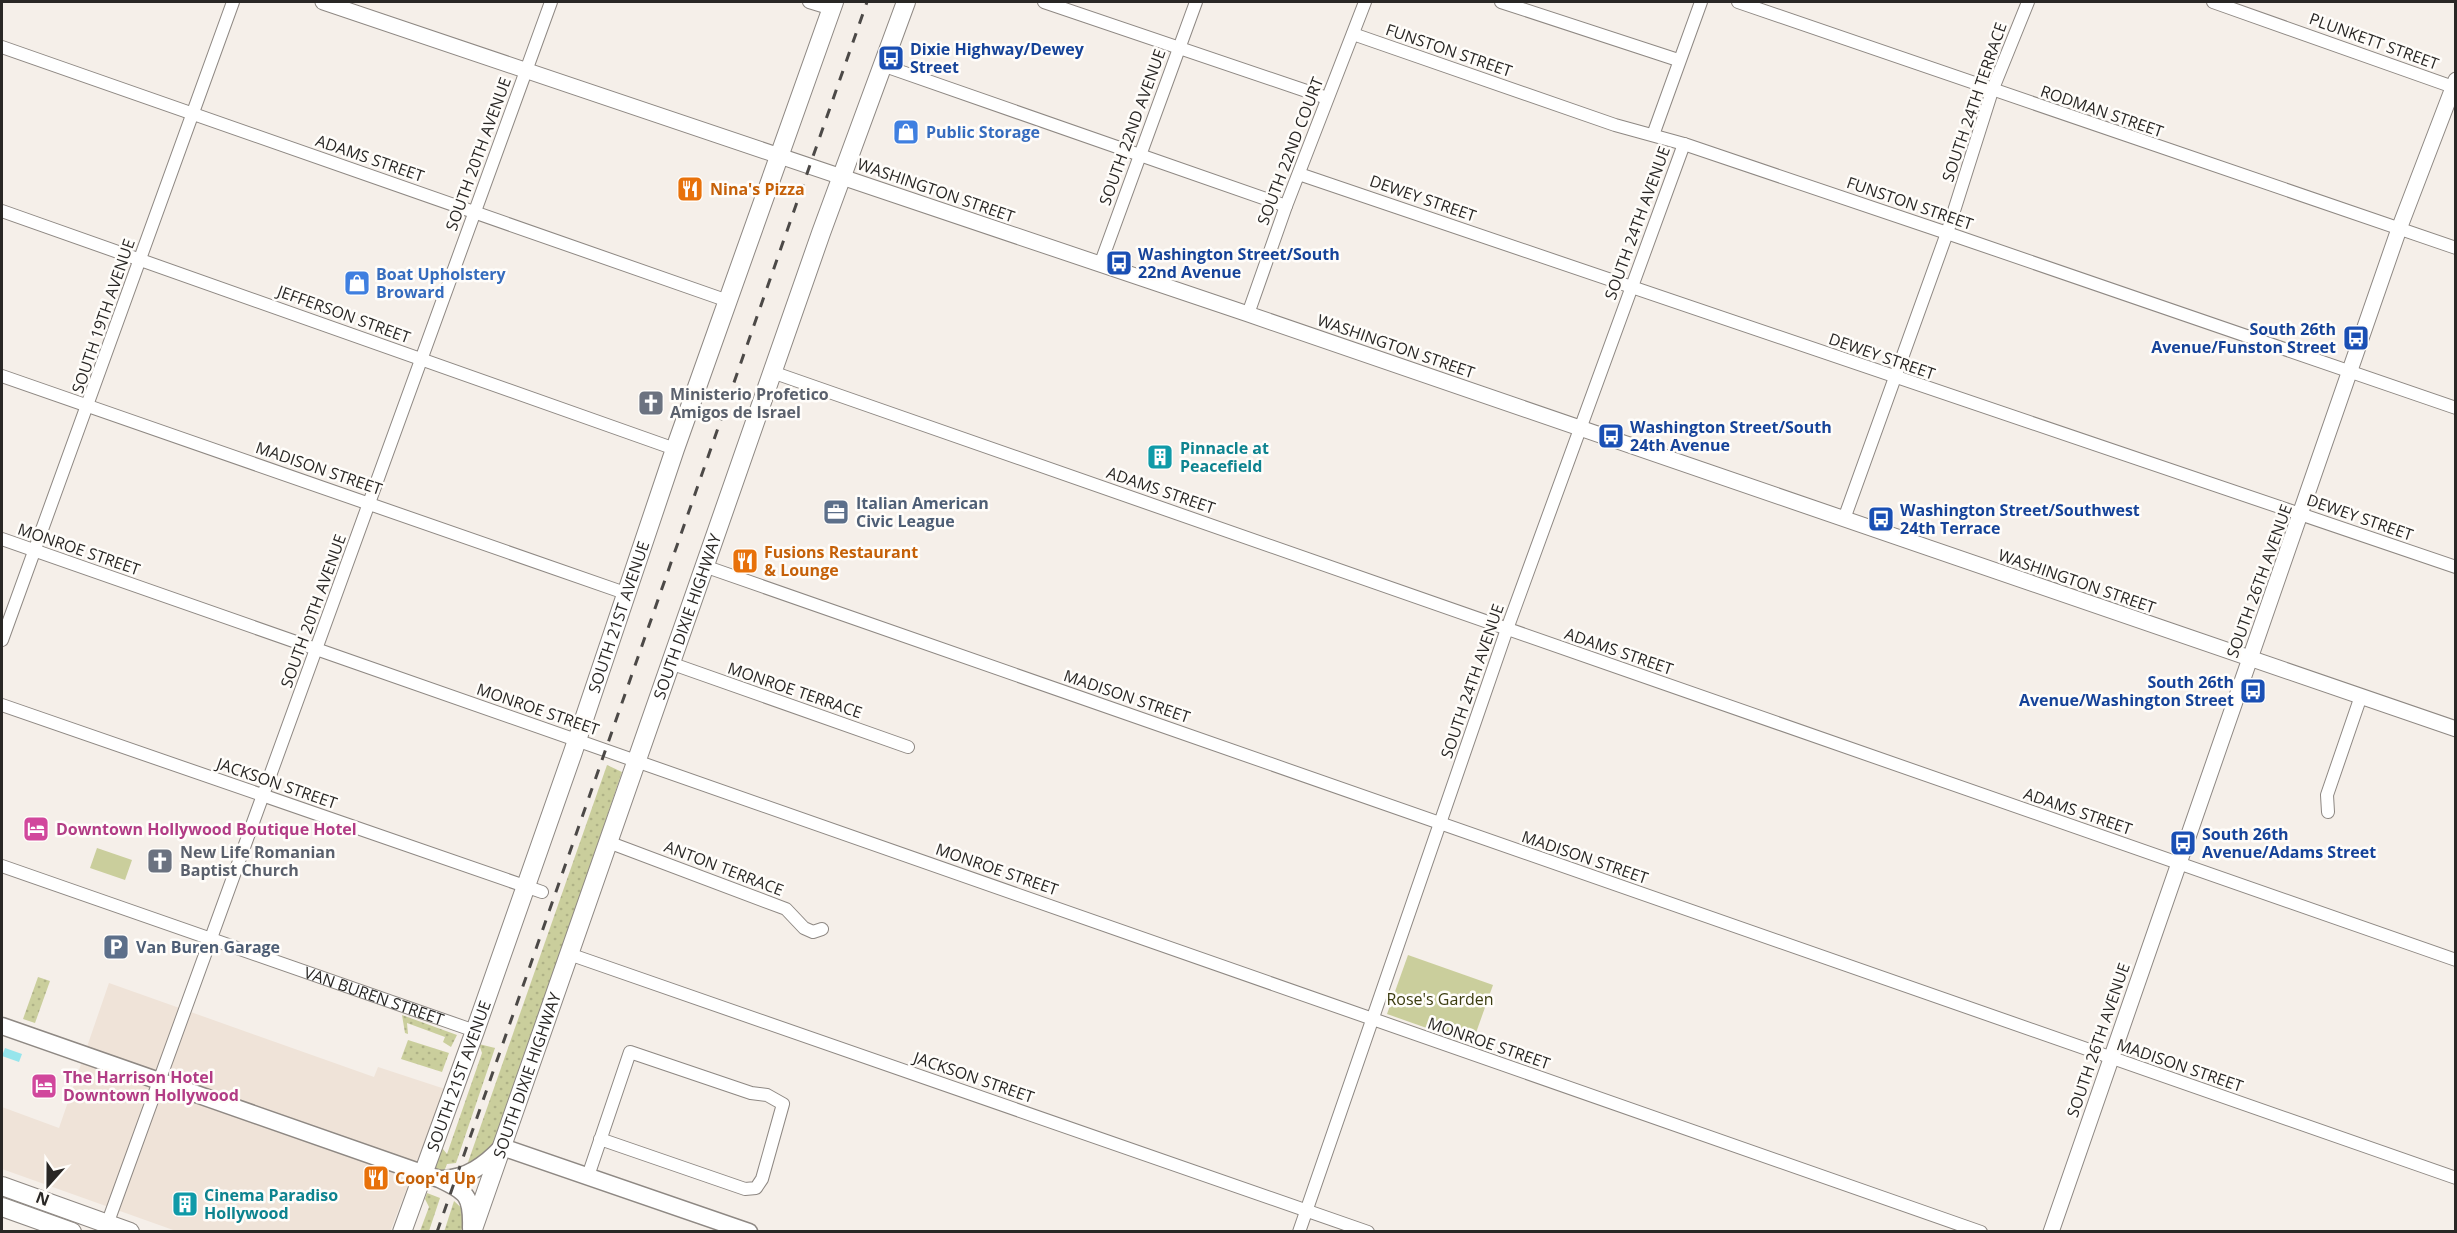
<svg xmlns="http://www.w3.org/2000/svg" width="2457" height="1233" font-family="'Open Sans',sans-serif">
	<defs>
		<pattern id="grass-dots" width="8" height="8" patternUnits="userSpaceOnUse" patternTransform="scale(1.5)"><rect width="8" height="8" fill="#cace9c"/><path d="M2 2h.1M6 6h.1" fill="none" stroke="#aeb186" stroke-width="1.8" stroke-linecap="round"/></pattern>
	</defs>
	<rect width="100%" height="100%" fill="#f5efe9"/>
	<polygon fill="#efe3d8" points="109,983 374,1077 378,1067 445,1089 390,1232 176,1231 2,1169 2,1107 59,1128"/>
	<g fill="url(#grass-dots)">
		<polygon points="607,765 622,772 494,1151 466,1168"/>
		<polygon points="38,977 50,981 35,1023 23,1019"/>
		<polygon points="402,1015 457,1035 451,1047 443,1042 445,1037 407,1023 408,1034 405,1033"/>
		<polygon points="408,1040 449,1053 442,1072 401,1059"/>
		<polygon points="479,1044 495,1048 456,1163 447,1164 443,1174 434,1170 442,1148 447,1154 482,1053"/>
		<polygon points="427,1193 440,1198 429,1231 420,1231 429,1207 425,1199"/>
		<polygon points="454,1201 467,1213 461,1231 444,1232"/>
	</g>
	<g fill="#cace9c">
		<polygon points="97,848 132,860 125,880 90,868"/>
		<polygon points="1408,955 1493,985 1472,1044 1387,1014"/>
	</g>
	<polygon fill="#96e5ec" points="5,1048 22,1054 19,1062 2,1056"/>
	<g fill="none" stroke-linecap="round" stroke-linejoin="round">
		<defs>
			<g id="minor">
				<polyline points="809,2 832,9"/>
				<polyline points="1044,2 1327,98"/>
				<polyline points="1501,2 1678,60"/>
				<polyline points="1738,2 2456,248"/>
				<polyline points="2213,2 2456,88"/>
				<polyline points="1353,34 1615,125 1684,144 1947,233 2456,408"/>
				<polyline points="2,47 728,301"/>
				<polyline points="882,65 1286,206"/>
				<polyline points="1653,135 1701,2"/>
				<polyline points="1299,174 2456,567"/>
				<polyline points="2,211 675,449"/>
				<polyline points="1100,265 1196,2"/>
				<polyline points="1248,314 1286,206 1365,2"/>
				<polyline points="772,372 2456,960"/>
				<polyline points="2,376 625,593"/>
				<polyline points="1844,519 1947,233 1992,91 2028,2"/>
				<polyline points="2,539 1981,1232"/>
				<polyline points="704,566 2456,1178"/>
				<polyline points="2,640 233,2"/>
				<polyline points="670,663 908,747"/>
				<polyline points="2,705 542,892"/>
				<polyline points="2328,812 2327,795 2361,696"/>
				<polyline points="608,842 786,909 804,928 813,932 822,929"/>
				<path id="s1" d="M 2,866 L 475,1031"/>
				<polyline points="569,954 1368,1232"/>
				<polyline points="588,1176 630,1052 751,1093 767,1095 783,1104 762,1179 756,1188 745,1189 600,1139"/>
				<polyline points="105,1230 551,2"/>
				<polyline points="1299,1232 1507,629 1684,144"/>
			</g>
			<g id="tertiary">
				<polyline points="323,2 1248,314 2456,729"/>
				<polyline points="2051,1232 2399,229 2456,80"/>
			</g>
			<g id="secondary">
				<path d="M 2,1026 L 439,1179 C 467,1192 472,1196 471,1228"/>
				<path d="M 442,1179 C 467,1178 485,1165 502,1147 L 749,1232"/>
			</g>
			<g id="primary">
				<polyline points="2,1186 130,1232"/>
				<polyline points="2,1207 72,1232"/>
				<path id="s2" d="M 402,1232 L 475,1031 L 573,752 L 675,449 L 834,2"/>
				<path id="s3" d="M 472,1232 L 821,233 L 906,2"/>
			</g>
		</defs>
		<use href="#minor" stroke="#8e8883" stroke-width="14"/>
		<use href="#tertiary" stroke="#8e8883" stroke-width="17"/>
		<use href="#secondary" stroke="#8e8883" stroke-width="19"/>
		<use href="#primary" stroke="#8e8883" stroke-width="20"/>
		<use href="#minor" stroke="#fff" stroke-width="12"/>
		<use href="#tertiary" stroke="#fff" stroke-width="15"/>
		<use href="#secondary" stroke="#fff" stroke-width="16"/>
		<use href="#primary" stroke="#fff" stroke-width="18"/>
		<polyline stroke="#4c4947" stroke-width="3" stroke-dasharray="10 10" stroke-linecap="butt" points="437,1232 867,2"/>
	</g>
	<defs>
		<symbol id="bus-square" viewBox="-11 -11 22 22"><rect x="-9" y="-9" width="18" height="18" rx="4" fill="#1a4fb4" stroke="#fffdfa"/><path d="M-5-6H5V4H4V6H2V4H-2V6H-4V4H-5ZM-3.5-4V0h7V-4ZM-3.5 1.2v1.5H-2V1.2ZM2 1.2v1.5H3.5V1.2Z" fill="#fff"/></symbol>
		<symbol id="shop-square" viewBox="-11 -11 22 22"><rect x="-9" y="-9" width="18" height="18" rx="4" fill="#3f7fe0" stroke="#fffdfa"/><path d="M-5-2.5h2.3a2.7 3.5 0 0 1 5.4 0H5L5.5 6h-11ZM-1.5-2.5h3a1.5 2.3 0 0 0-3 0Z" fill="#fff"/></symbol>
		<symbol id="restaurant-square" viewBox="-11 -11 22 22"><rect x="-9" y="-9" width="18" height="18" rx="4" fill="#e8710a" stroke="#fffdfa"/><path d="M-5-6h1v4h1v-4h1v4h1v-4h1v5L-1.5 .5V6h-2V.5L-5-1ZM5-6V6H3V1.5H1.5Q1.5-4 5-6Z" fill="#fff"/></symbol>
		<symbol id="church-square" viewBox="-11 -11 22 22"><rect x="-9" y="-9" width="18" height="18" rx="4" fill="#6b7280" stroke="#fffdfa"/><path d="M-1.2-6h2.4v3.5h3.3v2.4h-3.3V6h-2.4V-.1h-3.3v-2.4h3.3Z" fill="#fff"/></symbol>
		<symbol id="building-square" viewBox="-11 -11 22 22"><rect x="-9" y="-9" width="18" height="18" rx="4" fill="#0f9aa8" stroke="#fffdfa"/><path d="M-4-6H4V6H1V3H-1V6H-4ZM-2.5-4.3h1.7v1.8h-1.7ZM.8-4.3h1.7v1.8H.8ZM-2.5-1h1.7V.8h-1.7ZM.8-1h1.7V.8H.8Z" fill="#fff"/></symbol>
		<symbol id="office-square" viewBox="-11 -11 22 22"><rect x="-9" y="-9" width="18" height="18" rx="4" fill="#5c6f8a" stroke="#fffdfa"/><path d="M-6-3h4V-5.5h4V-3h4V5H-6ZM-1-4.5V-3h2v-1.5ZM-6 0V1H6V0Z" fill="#fff"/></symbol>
		<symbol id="hotel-square" viewBox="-11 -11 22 22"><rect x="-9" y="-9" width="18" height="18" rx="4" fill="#d1479c" stroke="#fffdfa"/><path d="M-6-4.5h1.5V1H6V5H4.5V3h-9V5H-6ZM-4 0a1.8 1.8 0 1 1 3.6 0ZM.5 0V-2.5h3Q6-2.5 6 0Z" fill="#fff"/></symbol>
		<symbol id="parking-square" viewBox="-11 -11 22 22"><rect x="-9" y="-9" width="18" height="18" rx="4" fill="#5c6f8a" stroke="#fffdfa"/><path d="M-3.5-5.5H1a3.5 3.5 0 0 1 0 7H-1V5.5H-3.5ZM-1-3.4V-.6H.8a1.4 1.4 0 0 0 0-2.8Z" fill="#fff"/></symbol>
	</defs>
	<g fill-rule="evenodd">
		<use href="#bus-square" x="876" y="43" width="30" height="30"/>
		<use href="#shop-square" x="891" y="117" width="30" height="30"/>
		<use href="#restaurant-square" x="675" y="174" width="30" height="30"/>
		<use href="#bus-square" x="1104" y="248" width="30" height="30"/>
		<use href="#shop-square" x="342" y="268" width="30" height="30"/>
		<use href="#bus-square" x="2341" y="323" width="30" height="30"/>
		<use href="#church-square" x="636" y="388" width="30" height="30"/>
		<use href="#bus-square" x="1596" y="421" width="30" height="30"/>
		<use href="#building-square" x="1145" y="442" width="30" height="30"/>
		<use href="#office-square" x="821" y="497" width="30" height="30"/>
		<use href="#bus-square" x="1866" y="504" width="30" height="30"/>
		<use href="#restaurant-square" x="730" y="546" width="30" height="30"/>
		<use href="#bus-square" x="2238" y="676" width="30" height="30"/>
		<use href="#hotel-square" x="21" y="814" width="30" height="30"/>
		<use href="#bus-square" x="2168" y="828" width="30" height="30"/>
		<use href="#church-square" x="145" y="846" width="30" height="30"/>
		<use href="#parking-square" x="101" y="932" width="30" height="30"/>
		<use href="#hotel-square" x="29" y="1071" width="30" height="30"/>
		<use href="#restaurant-square" x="361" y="1163" width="30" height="30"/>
		<use href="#building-square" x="170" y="1189" width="30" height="30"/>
	</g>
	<g text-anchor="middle" stroke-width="5" stroke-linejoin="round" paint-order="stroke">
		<g font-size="16" fill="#292725" stroke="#fffdfa">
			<text transform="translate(2374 41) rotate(20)" y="6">PLUNKETT STREET</text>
			<text transform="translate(1449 50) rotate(19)" y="6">FUNSTON STREET</text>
			<text transform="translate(1974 102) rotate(-71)" y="6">SOUTH 24TH TERRACE</text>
			<text transform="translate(2102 111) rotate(19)" y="6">RODMAN STREET</text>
			<text transform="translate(1132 127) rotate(-70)" y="6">SOUTH 22ND AVENUE</text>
			<text transform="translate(1290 151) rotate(-69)" y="6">SOUTH 22ND COURT</text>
			<text transform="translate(478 154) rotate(-70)" y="6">SOUTH 20TH AVENUE</text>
			<text transform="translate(370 158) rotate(19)" y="6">ADAMS STREET</text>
			<text transform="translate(936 190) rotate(19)" y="6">WASHINGTON STREET</text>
			<text transform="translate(1423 198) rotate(19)" y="6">DEWEY STREET</text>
			<text transform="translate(1910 203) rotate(19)" y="6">FUNSTON STREET</text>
			<text transform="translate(1637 223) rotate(-70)" y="6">SOUTH 24TH AVENUE</text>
			<text transform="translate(344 314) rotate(20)" y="6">JEFFERSON STREET</text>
			<text transform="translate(103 316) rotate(-71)" y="6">SOUTH 19TH AVENUE</text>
			<text transform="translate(1396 346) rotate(19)" y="6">WASHINGTON STREET</text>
			<text transform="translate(1882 356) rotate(19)" y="6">DEWEY STREET</text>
			<text transform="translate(319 468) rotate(19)" y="6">MADISON STREET</text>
			<text transform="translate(1161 490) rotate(19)" y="6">ADAMS STREET</text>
			<text transform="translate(2360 517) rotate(19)" y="6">DEWEY STREET</text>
			<text transform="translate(79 549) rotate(19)" y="6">MONROE STREET</text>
			<text transform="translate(2077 581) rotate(19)" y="6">WASHINGTON STREET</text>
			<text transform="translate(2259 581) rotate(-70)" y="6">SOUTH 26TH AVENUE</text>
			<text transform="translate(313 611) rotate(-70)" y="6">SOUTH 20TH AVENUE</text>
			<text dy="6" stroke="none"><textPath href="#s2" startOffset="652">SOUTH 21ST AVENUE</textPath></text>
			<text dy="6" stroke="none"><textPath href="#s3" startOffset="652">SOUTH DIXIE HIGHWAY</textPath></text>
			<text transform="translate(1619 651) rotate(19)" y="6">ADAMS STREET</text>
			<text transform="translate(1472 681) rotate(-71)" y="6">SOUTH 24TH AVENUE</text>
			<text transform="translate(795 690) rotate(19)" y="6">MONROE TERRACE</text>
			<text transform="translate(1127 696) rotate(19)" y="6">MADISON STREET</text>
			<text transform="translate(538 709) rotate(19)" y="6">MONROE STREET</text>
			<text transform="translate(277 783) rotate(19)" y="6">JACKSON STREET</text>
			<text transform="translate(2078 811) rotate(19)" y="6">ADAMS STREET</text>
			<text transform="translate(1585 857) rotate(19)" y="6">MADISON STREET</text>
			<text transform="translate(724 868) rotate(21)" y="6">ANTON TERRACE</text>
			<text transform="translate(997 869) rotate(19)" y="6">MONROE STREET</text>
			<text dy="6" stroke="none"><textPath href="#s1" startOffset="394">VAN BUREN STREET</textPath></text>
			<text transform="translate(2098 1040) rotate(-71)" y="6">SOUTH 26TH AVENUE</text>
			<text transform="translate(1489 1043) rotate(19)" y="6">MONROE STREET</text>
			<text transform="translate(2180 1065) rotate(19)" y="6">MADISON STREET</text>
			<text dy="6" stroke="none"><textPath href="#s3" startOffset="166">SOUTH DIXIE HIGHWAY</textPath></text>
			<text dy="6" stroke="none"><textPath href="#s2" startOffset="166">SOUTH 21ST AVENUE</textPath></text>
			<text transform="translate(974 1077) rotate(19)" y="6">JACKSON STREET</text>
		</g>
		<g font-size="16" font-weight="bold" fill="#164399" stroke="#fffdfa" text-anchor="start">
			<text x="910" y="55">Dixie Highway/Dewey<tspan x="910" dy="18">Street</tspan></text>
			<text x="1138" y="260">Washington Street/South<tspan x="1138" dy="18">22nd Avenue</tspan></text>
			<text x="2336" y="335" text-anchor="end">South 26th<tspan x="2336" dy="18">Avenue/Funston Street</tspan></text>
			<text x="1630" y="433">Washington Street/South<tspan x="1630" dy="18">24th Avenue</tspan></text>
			<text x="1900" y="516">Washington Street/Southwest<tspan x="1900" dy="18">24th Terrace</tspan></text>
			<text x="2234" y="688" text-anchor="end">South 26th<tspan x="2234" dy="18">Avenue/Washington Street</tspan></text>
			<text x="2202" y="840">South 26th<tspan x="2202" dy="18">Avenue/Adams Street</tspan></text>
		</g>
		<g font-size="16" font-weight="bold" fill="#366cbe" stroke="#fffdfa" text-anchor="start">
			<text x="926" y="138">Public Storage</text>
			<text x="376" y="280">Boat Upholstery<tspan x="376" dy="18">Broward</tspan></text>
		</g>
		<g font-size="16" font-weight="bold" fill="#c56008" stroke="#fffdfa" text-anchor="start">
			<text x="710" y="195">Nina's Pizza</text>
			<text x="764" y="558">Fusions Restaurant<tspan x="764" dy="18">&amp; Lounge</tspan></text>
			<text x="395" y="1184">Coop'd Up</text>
		</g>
		<g font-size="16" font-weight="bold" fill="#5b616d" stroke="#fffdfa" text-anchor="start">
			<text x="670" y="400">Ministerio Profetico<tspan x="670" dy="18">Amigos de Israel</tspan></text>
			<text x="180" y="858">New Life Romanian<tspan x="180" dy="18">Baptist Church</tspan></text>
		</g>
		<g font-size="16" font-weight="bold" fill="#0d838f" stroke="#fffdfa" text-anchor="start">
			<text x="1180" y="454">Pinnacle at<tspan x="1180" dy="18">Peacefield</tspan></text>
			<text x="204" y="1201">Cinema Paradiso<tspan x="204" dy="18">Hollywood</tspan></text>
		</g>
		<g font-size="16" font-weight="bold" fill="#4e5e75" stroke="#fffdfa" text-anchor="start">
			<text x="856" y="509">Italian American<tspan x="856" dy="18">Civic League</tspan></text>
			<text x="136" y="953">Van Buren Garage</text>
		</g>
		<g font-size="16" font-weight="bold" fill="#b23c85" stroke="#fffdfa" text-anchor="start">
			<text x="56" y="835">Downtown Hollywood Boutique Hotel</text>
			<text x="63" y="1083">The Harrison Hotel<tspan x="63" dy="18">Downtown Hollywood</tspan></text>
		</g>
		<g font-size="16" fill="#3b3c0f" stroke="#fffdfa">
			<text x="1440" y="1005">Rose's Garden</text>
		</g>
	</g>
	<rect width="2457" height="1233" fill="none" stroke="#292725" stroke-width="6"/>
	<g transform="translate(48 1185) rotate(201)" stroke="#fffdfa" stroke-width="4.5" paint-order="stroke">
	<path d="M0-4.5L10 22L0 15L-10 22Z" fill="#292725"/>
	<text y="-9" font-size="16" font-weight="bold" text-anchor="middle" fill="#292725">N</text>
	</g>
</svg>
